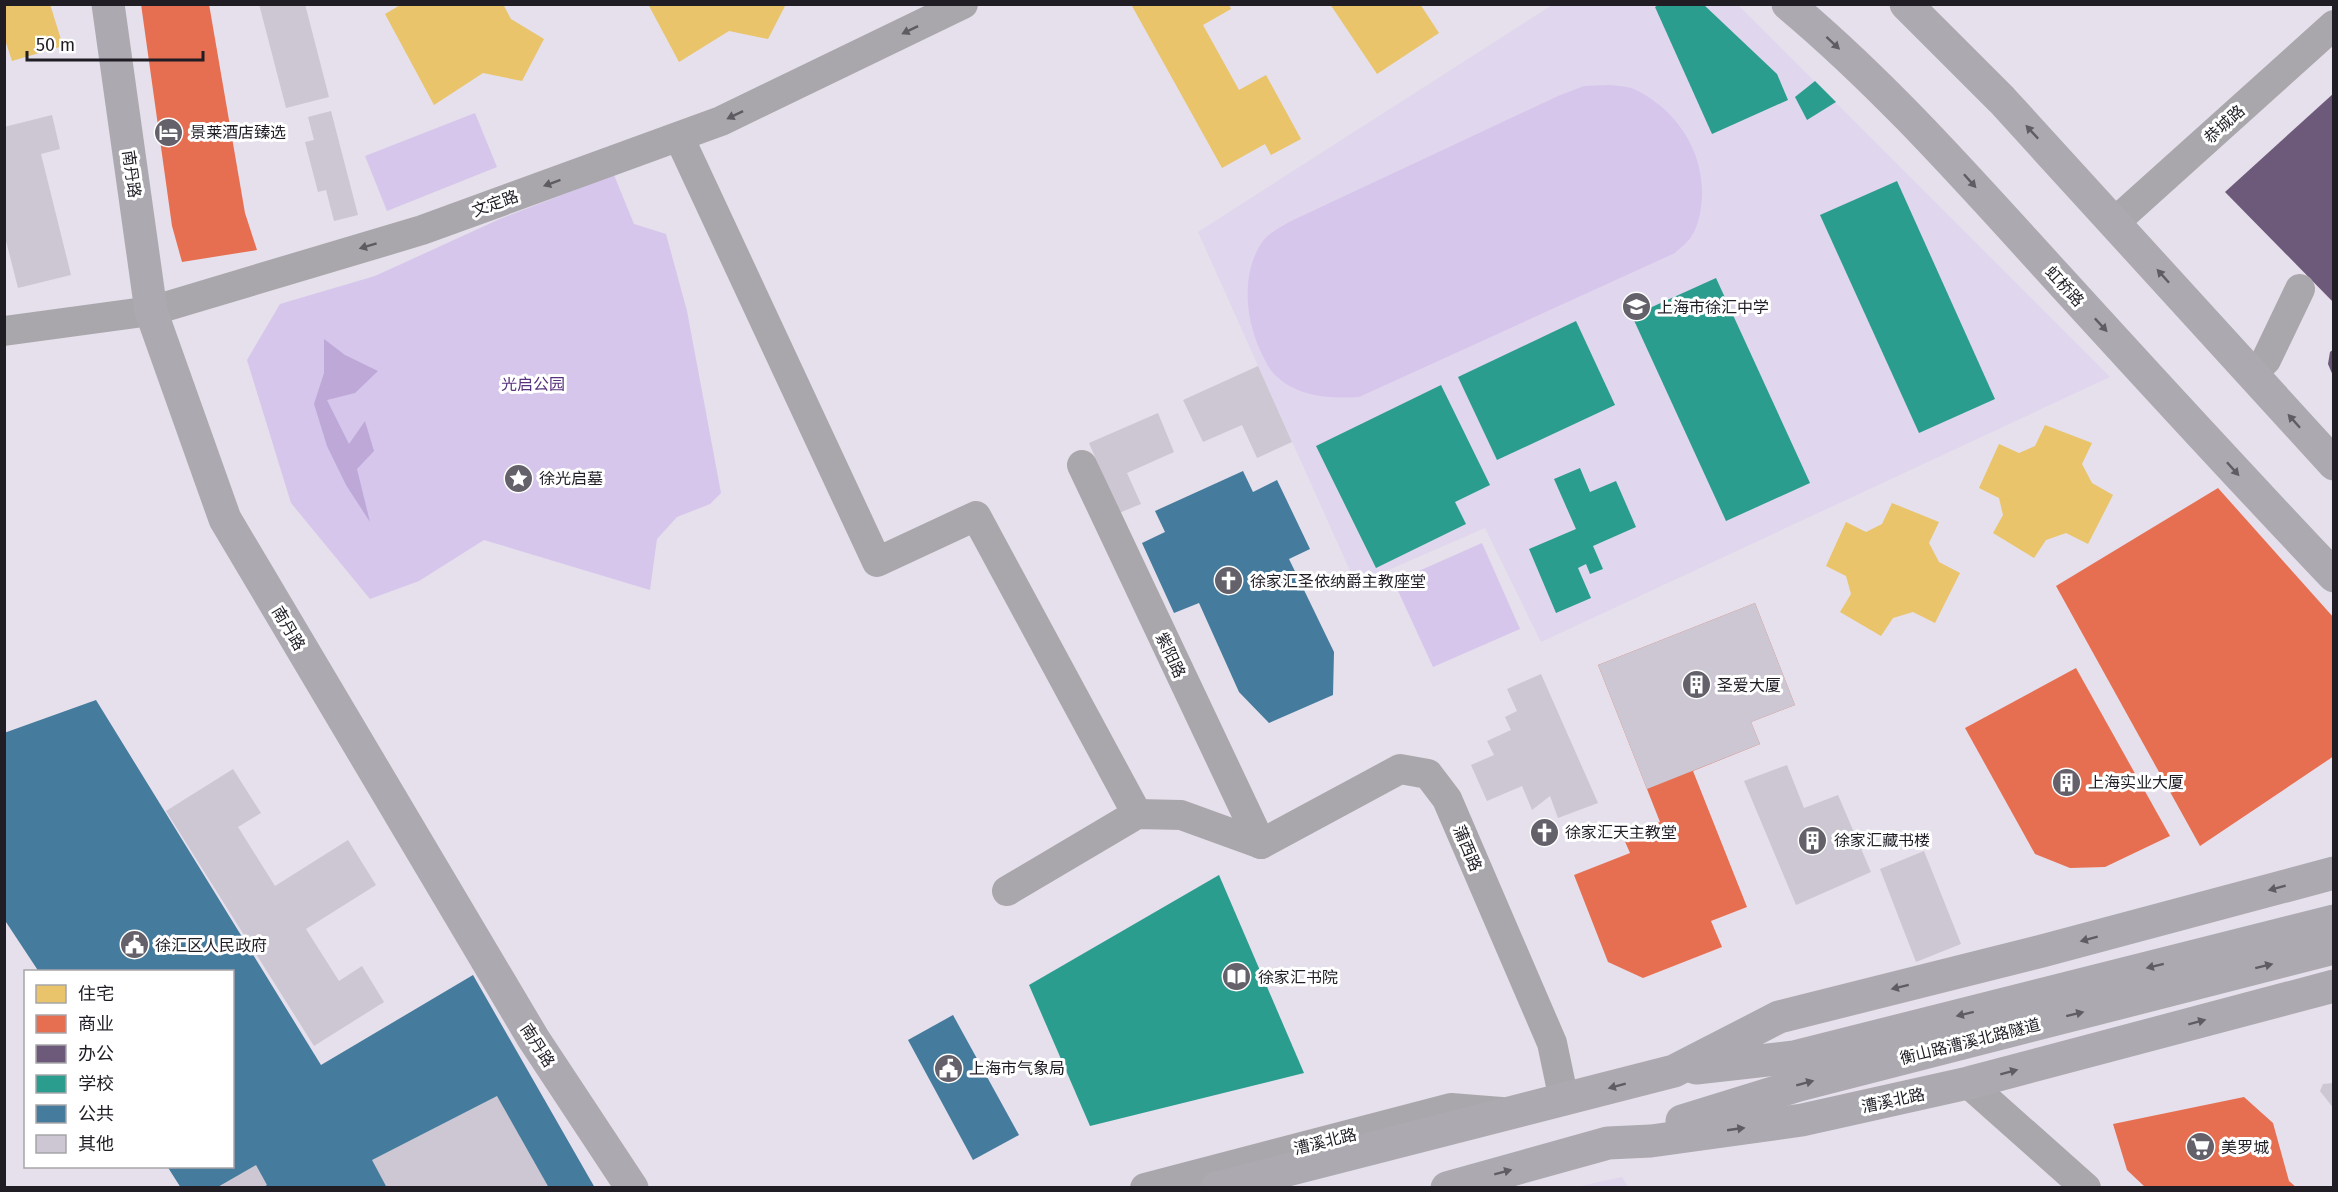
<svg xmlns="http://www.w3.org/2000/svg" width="2338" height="1192" font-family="'Fira Sans','Noto Sans SC',sans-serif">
	<rect width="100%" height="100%" fill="#e5e0ec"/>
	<g fill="#e0d6ed">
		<polygon points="1552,5 1738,5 2110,377 1541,642 1485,528 1356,584 1198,232"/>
		<polygon points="1622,1177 1628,1187 1576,1187"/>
	</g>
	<g fill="#d6c6eb">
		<path d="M 1609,85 C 1618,86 1629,86 1636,90 C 1677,110 1704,152 1702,197 C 1701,211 1699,225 1691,237 C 1687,243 1680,248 1675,253 L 1359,397 C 1329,399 1297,397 1274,374 C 1268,368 1264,358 1260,350 C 1245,317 1241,272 1263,241 C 1269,233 1281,227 1289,222 L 1558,96 L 1584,86 Z"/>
		<polygon points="475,113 497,167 387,211 365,156"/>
		<polygon points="614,175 634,224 666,234 687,311 721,493 710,504 677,517 657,539 650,590 484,540 419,581 370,599 291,503 247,360 280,304 375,276 502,218"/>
		<polygon points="1482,543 1520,629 1433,667 1394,582"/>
	</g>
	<polygon fill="#bda8d8" points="324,339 345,355 378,371 355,393 327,400 349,444 365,421 374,451 357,469 370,522 346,485 327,446 314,404 324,373"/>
	<g fill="#e9c46a">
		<polygon points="4,4 50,4 63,46 12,61 4,37"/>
		<polygon points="402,4 503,4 511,19 544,39 522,81 483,73 434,105 385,14"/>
		<polygon points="648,4 786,4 768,39 729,31 679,62"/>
		<polygon points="1136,4 1229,4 1231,9 1203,25 1239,90 1266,75 1301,139 1271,155 1265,144 1222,168 1132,6"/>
		<polygon points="1330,4 1420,4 1439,33 1377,74"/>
		<polygon points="2045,425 2092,443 2082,464 2092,483 2113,495 2088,544 2066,533 2046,540 2034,558 1993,533 2003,515 1999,498 1979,488 1999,444 2019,453 2035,446"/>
		<polygon points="1892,503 1939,522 1929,543 1939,562 1960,573 1935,623 1913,612 1893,618 1881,636 1840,612 1851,594 1846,576 1826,566 1846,522 1866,532 1882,524"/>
	</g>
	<g fill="#e76f51">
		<polygon points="141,4 209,4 245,213 257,250 182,262 172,226"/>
		<polygon points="2218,488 2334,618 2334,756 2200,846 2056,586"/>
		<polygon points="1755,603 1795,705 1751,722 1760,744 1693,771 1747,907 1711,921 1722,947 1643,978 1608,962 1574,875 1630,853 1623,837 1660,822 1598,665"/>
		<polygon points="2076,668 2170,836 2105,867 2070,868 2035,854 1965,728"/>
		<polygon points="2244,1097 2273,1123 2289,1181 2297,1188 2146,1188 2127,1170 2113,1124"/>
	</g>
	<g fill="#6d597a">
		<polygon points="2334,93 2334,303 2225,192"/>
		<polygon points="2334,349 2334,378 2328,364 2330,352"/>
	</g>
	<g fill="#2a9d8f">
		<polygon points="1660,4 1703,4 1777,74 1788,100 1712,134 1655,7"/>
		<polygon points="1815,81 1836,102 1807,120 1795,97"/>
		<polygon points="1897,181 1995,399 1919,433 1820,215"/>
		<polygon points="1716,278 1810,483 1726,521 1632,316"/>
		<polygon points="1576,321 1615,405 1497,460 1458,377"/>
		<polygon points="1441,385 1490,485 1455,502 1466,524 1376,568 1316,446"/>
		<polygon points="1580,468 1590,492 1616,481 1636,527 1593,546 1603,569 1590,574 1586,564 1578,568 1591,598 1556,613 1529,549 1576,529 1554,479"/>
		<polygon points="1219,875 1304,1073 1090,1126 1029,985"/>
	</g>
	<g fill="#457b9d">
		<polygon points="1243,471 1253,492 1277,480 1310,549 1289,559 1334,652 1333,695 1269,723 1239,692 1199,603 1174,613 1142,543 1165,532 1155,511"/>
		<polygon points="96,700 321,1065 473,975 595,1188 181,1188 167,1166 232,1166 232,972 39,972 4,919 4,733"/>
		<polygon points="953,1015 1019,1135 973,1160 908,1040"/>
	</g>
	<g fill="#ccc7d2">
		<polygon points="259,4 305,4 329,97 286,108"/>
		<polygon points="331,111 358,215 334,221 326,190 318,192 305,142 314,140 308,117"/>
		<polygon points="52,115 60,149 41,154 71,275 18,288 4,233 4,127"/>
		<polygon points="1258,366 1292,442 1257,458 1242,425 1203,442 1183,400"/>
		<polygon points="1158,413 1174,452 1127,473 1141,504 1119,513 1089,443"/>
		<polygon points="1755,603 1795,705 1751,722 1760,744 1647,789 1598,665"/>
		<polygon points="1541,674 1598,803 1558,818 1550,796 1532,810 1522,786 1487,801 1471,765 1494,755 1487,741 1511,730 1505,717 1517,711 1507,689"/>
		<polygon points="1787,765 1804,808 1838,795 1871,872 1796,905 1744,781"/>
		<polygon points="233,769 261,813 238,827 275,886 348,840 376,885 306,929 339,981 362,966 384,1002 314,1046 166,811"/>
		<polygon points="1924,851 1961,944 1916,962 1880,869"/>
		<polygon points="2334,1083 2334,1109 2320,1091 2323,1084"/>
		<polygon points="497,1096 549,1188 387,1188 372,1160"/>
		<polygon points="256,1165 267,1185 262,1188 216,1188"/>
	</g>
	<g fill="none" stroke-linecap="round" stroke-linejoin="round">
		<g stroke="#aaa7ac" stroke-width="30">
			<polyline points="679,137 877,562 976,516 1137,814"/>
			<polyline points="2115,222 2334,25"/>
			<polyline points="4,331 151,311 422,230 721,121 963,4"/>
			<polyline points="2252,374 2266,360 2300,289"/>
			<polyline points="1082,465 1261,844"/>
			<polyline points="1261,844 1400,769 1428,774 1447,799 1552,1043 1564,1100"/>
			<polyline points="1007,891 1137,814 1181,815 1261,844"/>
			<polyline points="1968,1083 2086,1188"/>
			<polyline points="1145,1188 1451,1108 1501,1112"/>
		</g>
		<g stroke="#ada9b0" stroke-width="33">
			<polyline points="108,4 151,311 225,519 533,1038 632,1188"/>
			<path d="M 1788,4 C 1886,86 1970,182 2056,276 C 2148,377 2240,477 2334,576"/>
			<polyline points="1906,4 2002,100 2334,464"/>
			<polyline points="1696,1068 1794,1057 2334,921"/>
			<polyline points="1682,1121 1799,1085 2334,948"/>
			<polyline points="1217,1188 1674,1071 1779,1017 2042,951 2334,873"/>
			<polyline points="1447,1188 1608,1143 1651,1141 1802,1120 1968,1083 2334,986"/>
		</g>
	</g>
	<defs><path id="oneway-solid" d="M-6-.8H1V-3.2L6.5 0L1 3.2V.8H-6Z" transform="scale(1.5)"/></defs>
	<g fill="#5e5b62">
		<use href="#oneway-solid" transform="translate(910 30) rotate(154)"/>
		<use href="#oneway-solid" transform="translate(735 115) rotate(154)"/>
		<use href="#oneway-solid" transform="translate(552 183) rotate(160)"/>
		<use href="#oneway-solid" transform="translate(368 246) rotate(163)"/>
	</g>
	<g fill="#5f5c64">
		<use href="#oneway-solid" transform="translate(1833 43) rotate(43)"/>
		<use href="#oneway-solid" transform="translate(2032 132) rotate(-133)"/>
		<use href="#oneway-solid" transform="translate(1970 181) rotate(48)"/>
		<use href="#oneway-solid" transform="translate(2163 276) rotate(-132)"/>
		<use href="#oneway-solid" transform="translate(2101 325) rotate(47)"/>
		<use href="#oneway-solid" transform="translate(2294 421) rotate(-132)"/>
		<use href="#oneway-solid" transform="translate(2233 469) rotate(48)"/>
		<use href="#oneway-solid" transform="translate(2277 888) rotate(165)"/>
		<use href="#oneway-solid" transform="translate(2089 939) rotate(165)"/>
		<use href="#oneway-solid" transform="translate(2155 966) rotate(166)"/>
		<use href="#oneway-solid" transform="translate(2264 966) rotate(-14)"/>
		<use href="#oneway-solid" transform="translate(1900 987) rotate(166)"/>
		<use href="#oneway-solid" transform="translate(1965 1014) rotate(166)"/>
		<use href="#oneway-solid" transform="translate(2075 1014) rotate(-14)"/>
		<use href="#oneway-solid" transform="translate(2197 1022) rotate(-15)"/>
		<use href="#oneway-solid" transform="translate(2009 1072) rotate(-15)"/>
		<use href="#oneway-solid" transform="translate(1805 1083) rotate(-15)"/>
		<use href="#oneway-solid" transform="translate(1617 1086) rotate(165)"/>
		<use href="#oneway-solid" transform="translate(1736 1129) rotate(-8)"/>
		<use href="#oneway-solid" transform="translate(1503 1172) rotate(-15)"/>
	</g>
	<defs>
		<symbol id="hotel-disc" viewBox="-11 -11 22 22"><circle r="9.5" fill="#65616b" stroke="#fff"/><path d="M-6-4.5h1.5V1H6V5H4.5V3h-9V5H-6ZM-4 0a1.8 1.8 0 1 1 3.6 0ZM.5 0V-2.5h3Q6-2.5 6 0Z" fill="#fff"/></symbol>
		<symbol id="school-disc" viewBox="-11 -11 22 22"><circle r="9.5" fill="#65616b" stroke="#fff"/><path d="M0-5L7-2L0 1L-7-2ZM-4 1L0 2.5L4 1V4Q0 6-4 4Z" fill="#fff"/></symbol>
		<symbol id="sight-disc" viewBox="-11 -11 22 22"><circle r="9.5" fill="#65616b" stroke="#fff"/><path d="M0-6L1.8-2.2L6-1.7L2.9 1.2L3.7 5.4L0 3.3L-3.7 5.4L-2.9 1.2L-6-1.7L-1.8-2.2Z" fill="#fff"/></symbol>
		<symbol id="church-disc" viewBox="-11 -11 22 22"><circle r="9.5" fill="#65616b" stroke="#fff"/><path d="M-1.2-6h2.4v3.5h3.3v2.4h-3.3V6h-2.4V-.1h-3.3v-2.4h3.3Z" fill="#fff"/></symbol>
		<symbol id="building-disc" viewBox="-11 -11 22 22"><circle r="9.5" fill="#65616b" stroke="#fff"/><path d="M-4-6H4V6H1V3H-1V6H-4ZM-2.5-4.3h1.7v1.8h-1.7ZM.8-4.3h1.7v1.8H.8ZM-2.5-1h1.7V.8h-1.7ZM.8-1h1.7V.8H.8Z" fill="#fff"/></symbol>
		<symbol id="civic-disc" viewBox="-11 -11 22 22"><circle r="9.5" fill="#65616b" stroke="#fff"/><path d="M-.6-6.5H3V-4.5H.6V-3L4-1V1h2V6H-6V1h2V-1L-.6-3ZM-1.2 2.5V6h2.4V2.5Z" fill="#fff"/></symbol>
		<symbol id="library-disc" viewBox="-11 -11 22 22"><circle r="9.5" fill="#65616b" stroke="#fff"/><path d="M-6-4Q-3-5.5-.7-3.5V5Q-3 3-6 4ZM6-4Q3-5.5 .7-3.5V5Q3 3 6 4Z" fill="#fff"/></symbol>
		<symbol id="supermarket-disc" viewBox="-11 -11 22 22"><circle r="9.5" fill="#65616b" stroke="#fff"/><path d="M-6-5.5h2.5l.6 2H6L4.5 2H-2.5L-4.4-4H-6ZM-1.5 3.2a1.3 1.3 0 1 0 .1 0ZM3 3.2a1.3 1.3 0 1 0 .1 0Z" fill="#fff"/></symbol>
	</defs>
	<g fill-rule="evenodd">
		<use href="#hotel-disc" x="152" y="116" width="33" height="33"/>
		<use href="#school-disc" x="1620" y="290" width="33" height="33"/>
		<use href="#sight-disc" x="502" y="462" width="33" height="33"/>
		<use href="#church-disc" x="1212" y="564" width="33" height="33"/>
		<use href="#building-disc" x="1680" y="668" width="33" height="33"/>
		<use href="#building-disc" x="2050" y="766" width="33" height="33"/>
		<use href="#church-disc" x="1528" y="816" width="33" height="33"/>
		<use href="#building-disc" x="1796" y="824" width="33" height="33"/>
		<use href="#civic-disc" x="118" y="928" width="33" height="33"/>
		<use href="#library-disc" x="1220" y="960" width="33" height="33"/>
		<use href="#civic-disc" x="932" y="1052" width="33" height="33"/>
		<use href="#supermarket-disc" x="2184" y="1130" width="33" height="33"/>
	</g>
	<g text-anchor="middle" stroke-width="6" stroke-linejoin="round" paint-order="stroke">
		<g font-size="16" fill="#201d25" stroke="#fff">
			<text transform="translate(2224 124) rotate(-42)" y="6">恭城路</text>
			<text transform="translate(132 174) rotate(82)" y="6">南丹路</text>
			<text transform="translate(495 203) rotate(-20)" y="6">文定路</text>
			<text transform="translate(2065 286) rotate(47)" y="6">虹桥路</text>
			<text transform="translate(289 628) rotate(59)" y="6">南丹路</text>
			<text transform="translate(1171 655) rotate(65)" y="6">紫阳路</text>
			<text transform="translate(1468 848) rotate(67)" y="6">蒲西路</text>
			<text transform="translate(1970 1041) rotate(-14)" y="6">衡山路漕溪北路隧道</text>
			<text transform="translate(538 1045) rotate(57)" y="6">南丹路</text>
			<text transform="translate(1893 1100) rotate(-12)" y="6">漕溪北路</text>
			<text transform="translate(1325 1141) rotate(-14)" y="6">漕溪北路</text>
		</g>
		<g font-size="16" fill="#201d25" stroke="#fff" text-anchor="start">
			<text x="190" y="138">景莱酒店臻选</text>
			<text x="1657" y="313">上海市徐汇中学</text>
			<text x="539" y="484">徐光启墓</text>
			<text x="1250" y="587">徐家汇圣依纳爵主教座堂</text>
			<text x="1717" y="691">圣爱大厦</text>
			<text x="2088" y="788">上海实业大厦</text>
			<text x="1565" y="838">徐家汇天主教堂</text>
			<text x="1834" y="846">徐家汇藏书楼</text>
			<text x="155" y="951">徐汇区人民政府</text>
			<text x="1258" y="983">徐家汇书院</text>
			<text x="969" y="1074">上海市气象局</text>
			<text x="2221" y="1153">美罗城</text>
		</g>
		<g font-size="16" fill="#57317d" stroke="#fff">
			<text x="533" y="390">光启公园</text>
		</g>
	</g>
	<rect width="2338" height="1192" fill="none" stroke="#201d25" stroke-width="12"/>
	<rect x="24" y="970" width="210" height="198" fill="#ffffff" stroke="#a6a5a8" stroke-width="1.5"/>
	<rect x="36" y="985" width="30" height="18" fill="#e9c46a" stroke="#a6a5a8" stroke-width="1.5"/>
	<text x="78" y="1000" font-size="18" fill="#201d25">住宅</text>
	<rect x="36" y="1015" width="30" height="18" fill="#e76f51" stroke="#a6a5a8" stroke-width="1.5"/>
	<text x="78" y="1030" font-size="18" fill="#201d25">商业</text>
	<rect x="36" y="1045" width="30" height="18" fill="#6d597a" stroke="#a6a5a8" stroke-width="1.5"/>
	<text x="78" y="1060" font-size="18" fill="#201d25">办公</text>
	<rect x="36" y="1075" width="30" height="18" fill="#2a9d8f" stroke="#a6a5a8" stroke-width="1.5"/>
	<text x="78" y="1090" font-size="18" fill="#201d25">学校</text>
	<rect x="36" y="1105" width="30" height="18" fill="#457b9d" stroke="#a6a5a8" stroke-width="1.5"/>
	<text x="78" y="1120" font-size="18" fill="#201d25">公共</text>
	<rect x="36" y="1135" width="30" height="18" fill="#ccc7d2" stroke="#a6a5a8" stroke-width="1.5"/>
	<text x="78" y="1150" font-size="18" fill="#201d25">其他</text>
	<path d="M27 51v9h176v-9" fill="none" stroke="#201d25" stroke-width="3"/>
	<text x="36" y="51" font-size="18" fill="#201d25" stroke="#ffffff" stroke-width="4.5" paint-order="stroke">50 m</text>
</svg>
